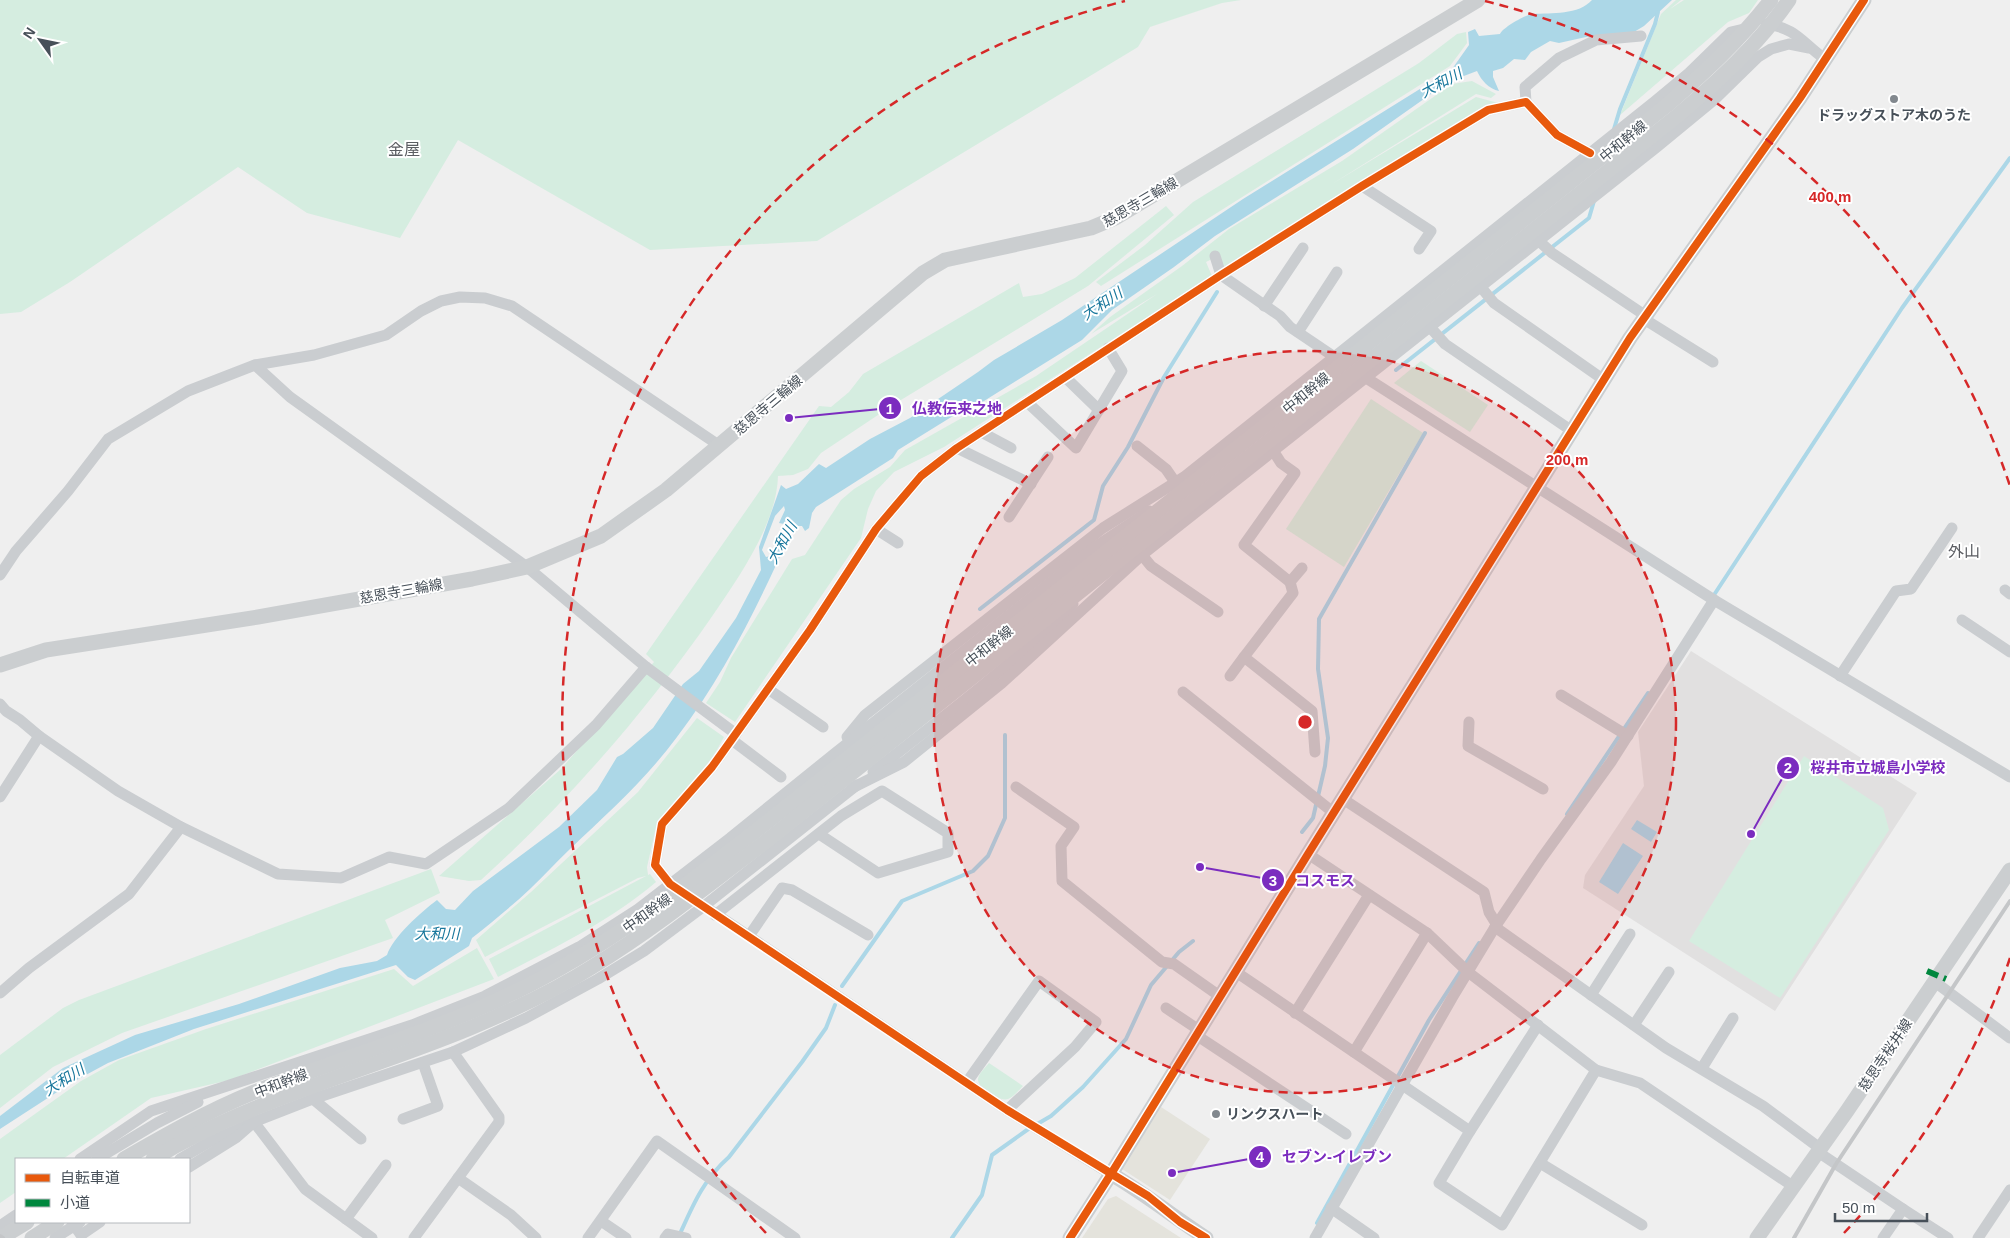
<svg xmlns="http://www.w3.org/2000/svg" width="2010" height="1238" font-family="Helvetica,'Noto Sans JP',sans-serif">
	<rect width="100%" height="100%" fill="#efefef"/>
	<g fill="#e4e3dc">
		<polygon points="1161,1107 1210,1139 1170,1200 1122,1169"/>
		<polygon points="1116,1196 1181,1238 1082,1238 1108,1199"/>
	</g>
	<polygon fill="#e1e0e0" points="1691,651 1917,793 1775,1011 1583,888 1585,875 1644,786 1638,732"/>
	<g fill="#d5ede0">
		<polygon points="0,0 1241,0 1222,3 1150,27 1138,47 817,241 650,250 458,140 400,238 307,213 238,167 70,282 21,312 0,314"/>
		<polygon points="1676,0 1681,0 1670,9 1684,0 1758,0 1749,13 1728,22 1620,115 1661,14"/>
		<polygon points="1466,32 1467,43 1450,66 1101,286 1096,282 1145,245 1193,202 1419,63 1457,34"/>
		<polygon points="1472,81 1496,94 1491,98 1476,94 1332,184 1476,97 1502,104 1219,272 1216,257 1206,262 1212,276 944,447 894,472 876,491 868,509 861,538 735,722 706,703 720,682 731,658 792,559 805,555 841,500 854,489 890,467 905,450 1036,376 1157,294 1091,334 1110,317 1182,266 1229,229 1342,161 1452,84"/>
		<path d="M 1166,206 L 1174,215 L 1088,286 L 896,403 L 821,453 L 808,469 L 793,475 L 778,476 C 777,523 739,577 713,615 C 646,712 568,801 481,880 L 469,881 L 439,876 L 561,769 L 654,662 L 646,654 L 819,406 L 831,407 L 849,392 L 863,374 L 1019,283 L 1023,297 L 1042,294 L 1075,278 Z"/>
		<polygon points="1421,361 1488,405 1470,432 1394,383"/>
		<polygon points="1371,399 1423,433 1344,567 1286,529"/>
		<path d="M 697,718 L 724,737 L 713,757 L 657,823 L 647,867 L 648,875 L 650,874 L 656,882 C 609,922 552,949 498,977 L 489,959 L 646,876 L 638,878 L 485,957 L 476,940 L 531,892 L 638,792 Z"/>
		<polygon points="1804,756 1883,808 1889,830 1780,998 1689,941"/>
		<polygon points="431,869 440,893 385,920 393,938 122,1033 53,1067 0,1108 0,1055 63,1008 79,1000"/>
		<polygon points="477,948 494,979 230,1080 151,1098 63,1159 16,1159 16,1192 0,1203 0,1139 81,1081 119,1060 206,1029 394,969 413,986"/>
		<path d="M 989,1063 L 1023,1086 C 1019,1090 1013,1097 1008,1099 C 999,1102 977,1088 978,1079 C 979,1073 986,1067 989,1063 Z"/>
	</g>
	<g fill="#acd7e7" fill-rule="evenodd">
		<path d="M 1592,0 L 1672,0 L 1644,26 L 1634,32 L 1586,37 L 1559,43 L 1550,41 L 1531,52 L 1525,60 L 1514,59 L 1503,68 L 1493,71 L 1493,77 L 1499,91 C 1489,89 1481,80 1477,71 L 1448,82 L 1353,149 L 1215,236 L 1174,267 L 1112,310 L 1082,340 L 984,401 L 961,411 L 898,450 L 893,458 L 816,507 L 812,513 L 809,528 L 805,531 L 802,526 L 794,526 C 761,599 726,673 677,737 C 646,779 608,813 570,849 C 556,862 544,876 530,889 C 512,906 492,922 472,938 L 469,946 L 415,980 L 408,977 L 396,965 L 194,1029 L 108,1063 L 71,1083 L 0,1129 L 0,1116 L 63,1068 L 135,1035 L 239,1004 L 340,968 L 377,961 L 387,955 C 393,937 421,912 437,900 L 446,909 L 455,910 L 473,891 L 559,827 L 597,790 L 617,757 L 623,754 L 653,728 L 683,684 L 699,671 L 736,618 L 761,570 L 759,547 L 781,485 L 786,489 L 798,484 L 819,464 L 826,468 L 870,439 L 910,418 L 978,372 L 994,360 L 1062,320 L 1243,199 L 1452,69 L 1469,45 L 1468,32 L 1475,29 L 1479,36 L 1500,34 C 1502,28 1526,14 1533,14 C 1551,13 1579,15 1592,0 ZM 784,506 L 785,510 L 779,523 L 784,524 L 785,528 L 770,556 L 766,557 L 762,550 L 775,516 Z"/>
		<polygon points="1637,820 1657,832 1651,842 1631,829"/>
		<polygon points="1623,843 1643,856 1618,894 1599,882"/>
	</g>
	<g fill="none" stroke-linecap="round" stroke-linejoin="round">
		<g stroke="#acd7e7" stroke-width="4">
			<polyline points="1614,129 1620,109 1655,24 1658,12"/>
			<polyline points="1396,370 1589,218 1594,201"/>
			<polyline points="1712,598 1902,308 2010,158"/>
			<polyline points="980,609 1094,520 1103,486 1128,447 1164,377 1217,292"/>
			<polyline points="1567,814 1648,693"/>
			<polyline points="1302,832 1313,818 1325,766 1328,738 1318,669 1319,619 1425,433"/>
			<polyline points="842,986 902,901 973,871 988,856 1005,818 1005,735"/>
			<polyline points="1317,1223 1429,1020 1479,943"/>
			<path d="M 679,1236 C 693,1205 703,1180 729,1157 L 802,1062 L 826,1028 L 835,1005"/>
			<polyline points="952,1238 982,1195 992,1155 1027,1130 1051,1116 1083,1087 1126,1039 1151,985 1179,952 1193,941"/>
		</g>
		<g stroke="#cacdd0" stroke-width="11">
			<path d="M 1766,24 C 1797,28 1802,43 1825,59"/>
			<polyline points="1526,102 1525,87 1559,58 1596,40 1641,36"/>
			<polyline points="1362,186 1431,231 1419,249"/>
			<polyline points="1539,241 1552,253 1646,316"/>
			<polyline points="1215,256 1221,275 1280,316 1290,327 1339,360"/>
			<polyline points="1480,286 1494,303 1604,380"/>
			<polyline points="1264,306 1303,248"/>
			<polyline points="1644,319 1713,362"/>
			<polyline points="1430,327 1445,344 1572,431"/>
			<polyline points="1298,332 1337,272"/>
			<polyline points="255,365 290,397 527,567 646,667 736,734"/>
			<polyline points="1360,374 1714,600 2010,777"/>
			<polyline points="1065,377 1099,410"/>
			<polyline points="1027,402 1076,448 1122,371 1108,348"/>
			<polyline points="981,432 1011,448"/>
			<polyline points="1137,446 1166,469 1175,482"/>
			<polyline points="957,448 1031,484"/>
			<polyline points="1274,452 1281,463 1295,473 1244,545 1290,582 1293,593 1244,657 1312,711 1315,752"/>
			<polyline points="1009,517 1048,457"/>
			<polyline points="876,529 898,543"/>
			<polyline points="1142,555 1151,566 1218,612"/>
			<polyline points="0,575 16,551 68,491 108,439 188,391 255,365 314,355 386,335 421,311 441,301 460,297 485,298 512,306 720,446"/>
			<polyline points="1290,582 1302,568"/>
			<polyline points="2005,590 2010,594"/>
			<polyline points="1962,620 2010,652"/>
			<polyline points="1230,676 1244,657"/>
			<polyline points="1840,676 1896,591 1911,589 1952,528"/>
			<polyline points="768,689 823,727"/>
			<polyline points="1183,692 1334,813"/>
			<polyline points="1561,695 1628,736"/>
			<polyline points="0,704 6,711 20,720 39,736 118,791 181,827 129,894 29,968 0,993"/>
			<polyline points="1469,722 1468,746 1543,789"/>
			<polyline points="847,737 865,715 1103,528 1184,477 1654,102 1689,73 1731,32 1748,28"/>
			<polyline points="732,740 781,777"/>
			<path d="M 873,772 C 942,718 1012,666 1073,604"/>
			<polyline points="1016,787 1074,827 1061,846 1062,881 1162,962 1174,964 1221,997"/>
			<polyline points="852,788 904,762 1002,683 1142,555 1657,147 1714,100 1758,57 1771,49 1789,44 1809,48"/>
			<polyline points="0,797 39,736"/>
			<polyline points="1343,799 1484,892 1489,912 1497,925"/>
			<polyline points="181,827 278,874 341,878 389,857 426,864 509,808 596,725 646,667"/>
			<polyline points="1308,854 1427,933 1468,972 1596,1070 1640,1083 1794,1187"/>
			<polyline points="670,884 655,865 662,824 712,767 810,630 876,529 921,476 957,448 1221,275 1362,186 1488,110 1526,102 1557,135 1590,153"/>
			<polyline points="704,906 1007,1110 1111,1174"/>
			<polyline points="715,915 841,816 882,791 948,833 948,852 878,873 819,834"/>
			<polyline points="1495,927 1666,1048 1763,1106 1821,1149"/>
			<polyline points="749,936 782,888 792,890 868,935"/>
			<polyline points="1236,972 1470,1131 1439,1183 1502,1225 1596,1070"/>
			<polyline points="1935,982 2010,1038"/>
			<polyline points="1591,995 1630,934"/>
			<polyline points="1166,1008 1199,1030"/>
			<polyline points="1295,1013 1369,895"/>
			<polyline points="1634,1025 1669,972"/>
			<polyline points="1196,1035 1346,1134"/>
			<polyline points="1354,1052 1427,933"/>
			<polyline points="1702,1068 1733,1018"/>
			<polyline points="967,1082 1039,981 1096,1022 1075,1047 1007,1110"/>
			<polyline points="313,1099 361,1139"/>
			<polyline points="403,1119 438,1106 423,1063"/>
			<polyline points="1470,1131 1538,1025"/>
			<polyline points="1818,1152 1903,1209"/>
			<polyline points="80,1159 151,1111 412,1025 485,996 579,947 638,909 730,838 834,754 1095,547 1149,511"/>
			<polyline points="97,1159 157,1123 198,1102"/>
			<polyline points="180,1159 209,1142 254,1122 305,1189 372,1238"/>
			<polyline points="1540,1163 1642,1225"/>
			<polyline points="189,1167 237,1137 254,1122 313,1099 453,1052 526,1018 598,979 644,951 704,906 857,785"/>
			<polyline points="458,1178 511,1215 536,1238"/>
			<polyline points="1331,1208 1374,1238"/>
			<polyline points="346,1219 386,1165"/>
			<polyline points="601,1221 626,1238"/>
			<polyline points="72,1222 81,1235 100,1222"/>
			<polyline points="0,1226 16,1215"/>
			<polyline points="55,1238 80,1222"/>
			<polyline points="414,1238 499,1122 499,1117 453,1052"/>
			<polyline points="588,1238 657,1141 795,1238"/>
			<polyline points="665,1238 668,1234 686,1238"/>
			<polyline points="1315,1238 1452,998 1495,927 1541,859 1611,762 1714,600"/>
			<polyline points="1883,1238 1903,1209 1948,1238"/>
			<polyline points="1978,1238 2010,1190"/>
		</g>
		<g stroke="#cbced0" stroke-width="15">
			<polyline points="0,665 46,650 258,617 472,579 527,567 601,536 666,490 923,273 945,260 1091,228 1115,218 1478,0"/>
			<path d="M 124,1159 C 166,1135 208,1111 252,1093 C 344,1057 441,1030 529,985 C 629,934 716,862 804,793 L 1666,106 C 1704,73 1740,40 1771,0"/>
			<path d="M 153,1159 C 251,1099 364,1072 470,1028 C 511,1011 554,991 592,967 C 654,929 711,883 769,839 L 1677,116 C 1718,81 1758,45 1789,0"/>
			<path d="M 1111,1174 C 1144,1193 1174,1217 1206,1238"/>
			<polyline points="1,1238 27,1222"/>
			<polyline points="32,1238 57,1222"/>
			<polyline points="1070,1238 1111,1174 1308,854 1630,338 1800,98 1864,0"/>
			<polyline points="1757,1238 1847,1111 2010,870"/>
		</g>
		<g stroke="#c4c6c8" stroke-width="4">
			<polyline points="0,1236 3,1238"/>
			<polyline points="1794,1238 1836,1164 2010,901"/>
		</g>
		<polyline stroke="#00873e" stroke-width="6" stroke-dasharray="12 6" stroke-linecap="butt" points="1927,971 1946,979"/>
		<defs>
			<g id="cycleway">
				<polyline points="1070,1238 1111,1174 1308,854 1630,338 1800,98 1864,0"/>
				<polyline points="1206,1238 1180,1222 1148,1196 1007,1110 670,884 655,865 662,824 712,767 810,630 876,529 921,476 957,448 1221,275 1362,186 1488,110 1526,102 1557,135 1590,153"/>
			</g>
		</defs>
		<use href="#cycleway" stroke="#fff" stroke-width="11"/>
		<use href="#cycleway" stroke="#e8590c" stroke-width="8"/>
	</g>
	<circle cx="1305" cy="722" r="371" fill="#d62828" fill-opacity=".12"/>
	<g fill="none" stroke="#d62828" stroke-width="2.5" stroke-dasharray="9 6">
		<circle cx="1305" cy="722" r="371"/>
		<path d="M2010 958A743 743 0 0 1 1844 1233M766 1233A743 743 0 0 1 1125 1M1485 1A743 743 0 0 1 2010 486"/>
	</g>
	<g fill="#82888e" stroke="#fff" stroke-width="2">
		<circle cx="1894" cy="99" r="5"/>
		<circle cx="1216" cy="1114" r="5"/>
	</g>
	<g text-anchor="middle" stroke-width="4" stroke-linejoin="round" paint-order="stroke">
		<g font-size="14" font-weight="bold" fill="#475059" stroke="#fff">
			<text x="1894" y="120">ドラッグストア木のうた</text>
			<text x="1226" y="1119" text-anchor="start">リンクスハート</text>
		</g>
		<g font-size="14" fill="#475059" stroke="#fff">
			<text transform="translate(1623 141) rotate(-39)" y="5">中和幹線</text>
			<text transform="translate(1140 202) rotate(-30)" y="5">慈恩寺三輪線</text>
			<text transform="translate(1306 393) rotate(-39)" y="5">中和幹線</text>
			<text transform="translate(768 405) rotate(-40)" y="5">慈恩寺三輪線</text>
			<text transform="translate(401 591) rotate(-10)" y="5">慈恩寺三輪線</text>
			<text transform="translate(989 646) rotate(-38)" y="5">中和幹線</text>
			<text transform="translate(647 913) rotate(-35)" y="5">中和幹線</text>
			<text transform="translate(1885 1055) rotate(-56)" y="5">慈恩寺桜井線</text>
			<text transform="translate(281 1083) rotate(-21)" y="5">中和幹線</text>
		</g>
		<g font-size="15" font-style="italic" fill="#18779c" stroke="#fff">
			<text transform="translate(1441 83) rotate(-28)" y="5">大和川</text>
			<text transform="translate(1102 304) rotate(-33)" y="5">大和川</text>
			<text transform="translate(782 543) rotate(-61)" y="5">大和川</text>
			<text x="437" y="939">大和川</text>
			<text transform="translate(64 1080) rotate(-32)" y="5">大和川</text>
		</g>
		<g font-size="16" fill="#5b5d62" stroke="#fff">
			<text x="404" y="155">金屋</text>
			<text x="1964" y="557">外山</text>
		</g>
	</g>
	<circle cx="1305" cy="722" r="8" fill="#d62828" stroke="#fff" stroke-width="2.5"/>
	<g font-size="15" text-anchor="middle" font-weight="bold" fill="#d62828" stroke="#fff" stroke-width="4" stroke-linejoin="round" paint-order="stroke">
		<text x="1830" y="202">400 m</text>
		<text x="1567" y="465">200 m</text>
	</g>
	<path fill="none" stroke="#7b2cbf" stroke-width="2" d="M789 418L890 408M1751 834L1788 768M1200 867L1273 880M1172 1173L1260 1157"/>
	<g fill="#7b2cbf" stroke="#fff" stroke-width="2">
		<circle cx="789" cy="418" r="5"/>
		<circle cx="1751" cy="834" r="5"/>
		<circle cx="1200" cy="867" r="5"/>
		<circle cx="1172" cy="1173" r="5"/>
		<circle cx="890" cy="408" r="12"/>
		<circle cx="1788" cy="768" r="12"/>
		<circle cx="1273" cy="880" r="12"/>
		<circle cx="1260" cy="1157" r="12"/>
	</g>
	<g font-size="15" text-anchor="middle" font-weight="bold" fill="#fff">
		<text x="890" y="414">1</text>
		<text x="1788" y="773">2</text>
		<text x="1273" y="886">3</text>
		<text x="1260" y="1162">4</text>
	</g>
	<g font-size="15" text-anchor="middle" font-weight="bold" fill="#7b2cbf" stroke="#fff" stroke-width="4" stroke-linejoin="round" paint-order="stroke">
		<text x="957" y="414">仏教伝来之地</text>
		<text x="1878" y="773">桜井市立城島小学校</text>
		<text x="1325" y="886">コスモス</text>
		<text x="1337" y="1162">セブン-イレブン</text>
	</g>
	<rect x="15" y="1158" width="175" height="65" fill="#ffffff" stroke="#b5b9bd"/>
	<rect x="25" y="1174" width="25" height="8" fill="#e8590c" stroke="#b5b9bd"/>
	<text x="60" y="1183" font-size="15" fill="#475059">自転車道</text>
	<rect x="25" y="1199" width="25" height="8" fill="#00873e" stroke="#b5b9bd"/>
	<text x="60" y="1208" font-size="15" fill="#475059">小道</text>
	<g transform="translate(40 40) rotate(303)" stroke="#ffffff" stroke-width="4" paint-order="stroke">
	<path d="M0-4L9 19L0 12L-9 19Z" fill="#475059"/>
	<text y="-8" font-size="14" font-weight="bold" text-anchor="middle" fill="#475059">N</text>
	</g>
	<path d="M1835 1213v8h92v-8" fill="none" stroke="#475059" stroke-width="2.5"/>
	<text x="1842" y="1213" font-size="15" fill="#475059" stroke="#ffffff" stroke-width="4" paint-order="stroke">50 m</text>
</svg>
